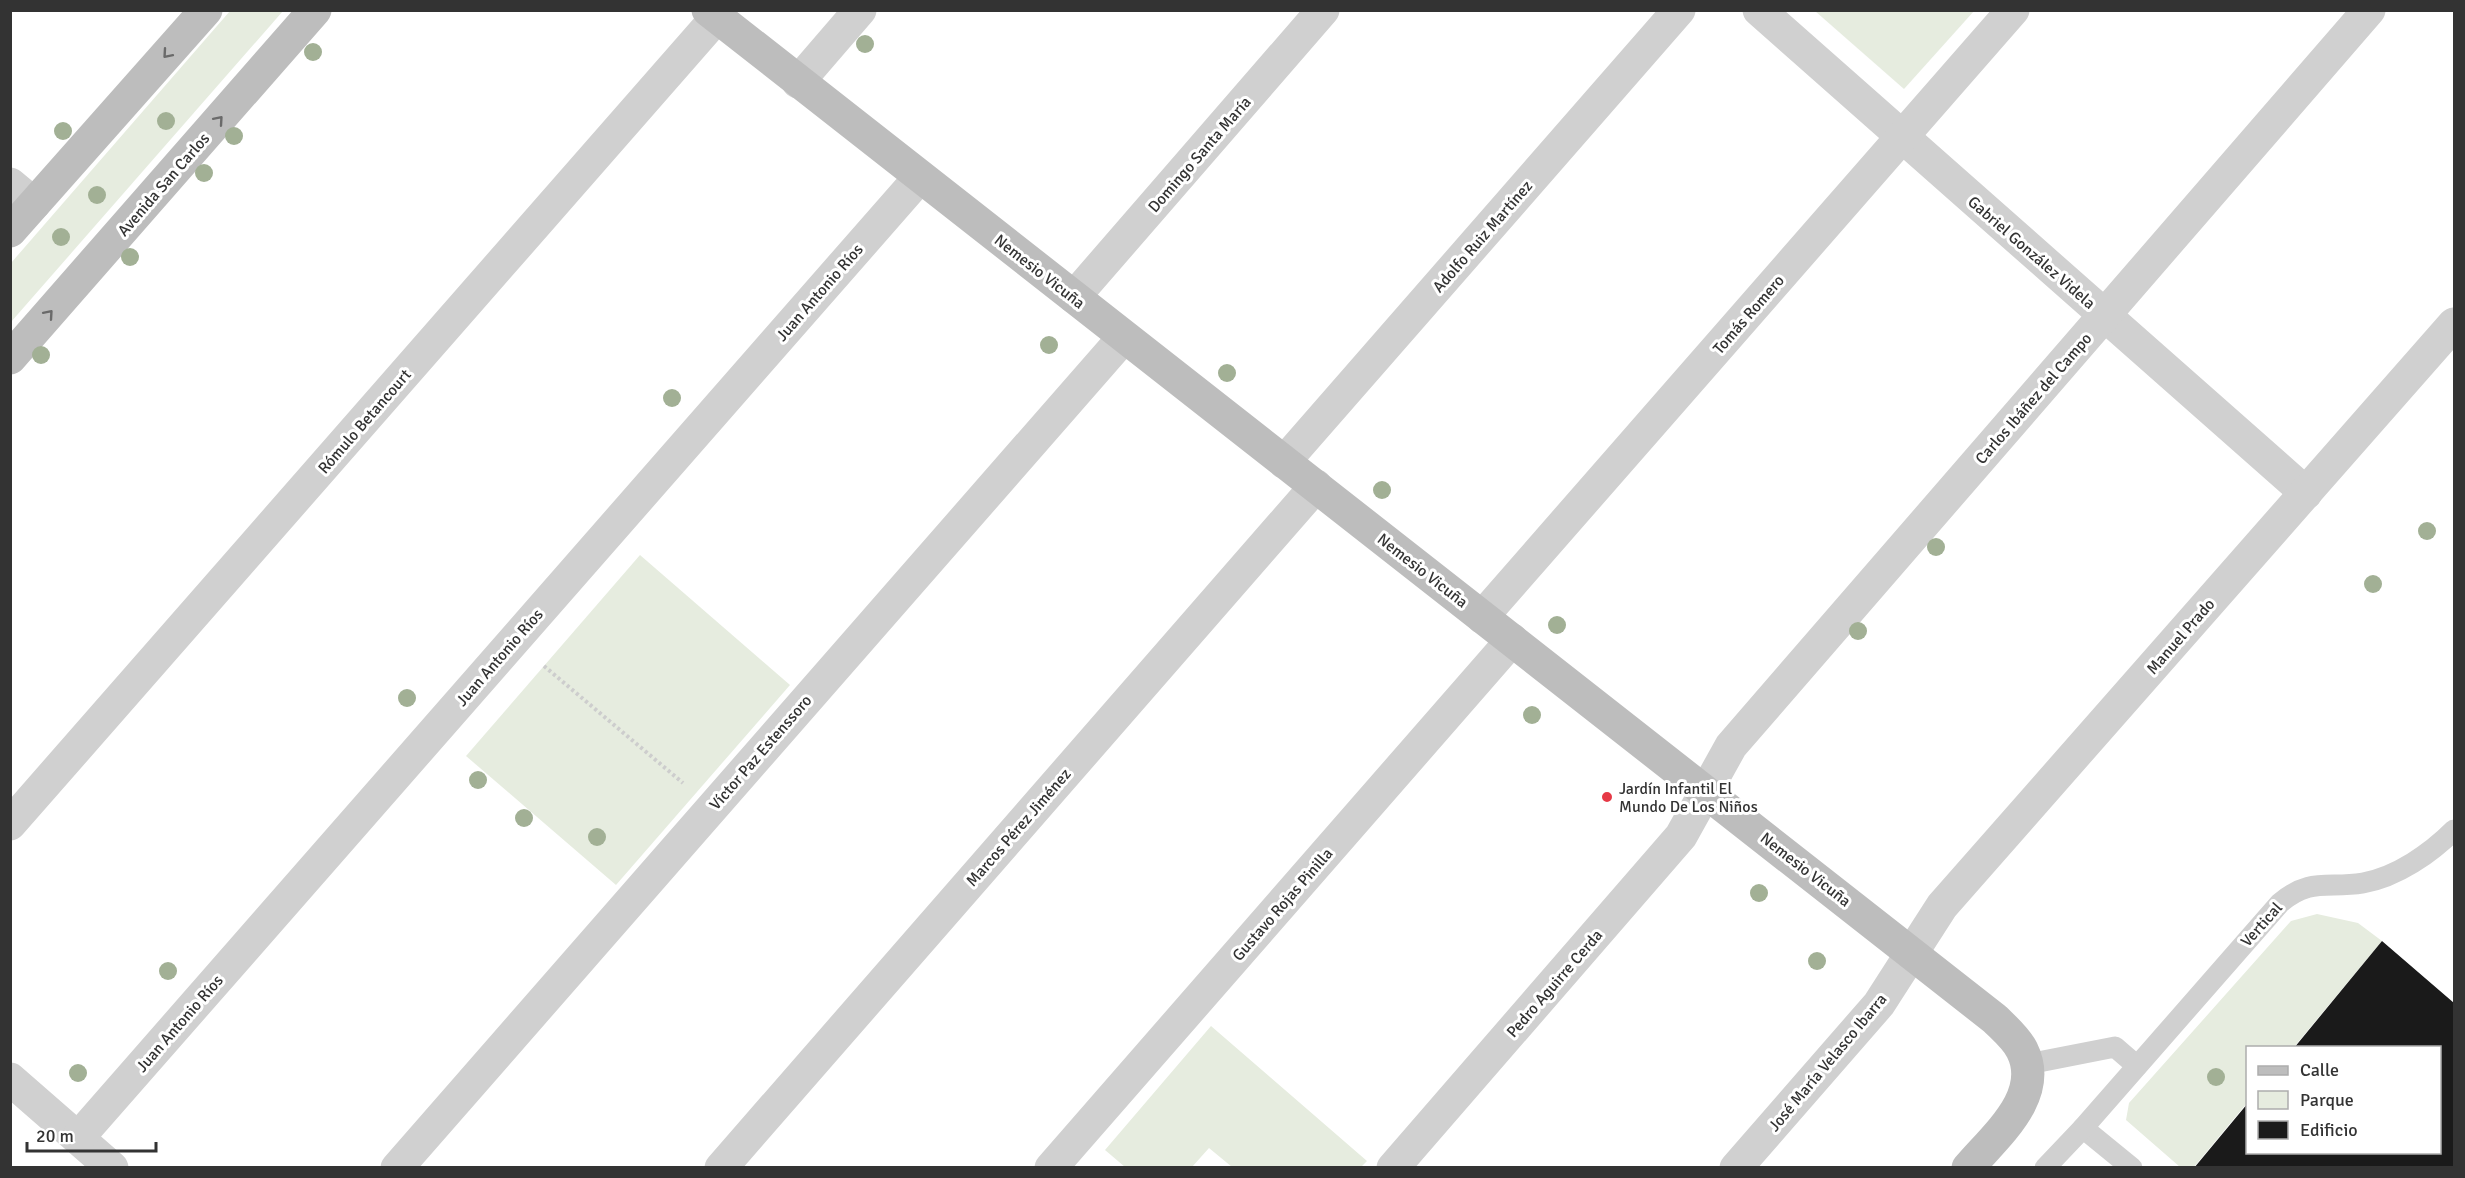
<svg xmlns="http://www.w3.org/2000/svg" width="2465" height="1178" font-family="Signika,sans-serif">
	<rect width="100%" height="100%" fill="#fff"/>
	<g fill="#e6ecdf">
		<polygon points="230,11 283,11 11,322 11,263"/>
		<polygon points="1815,11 1974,10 1974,11 1904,89"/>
		<polygon points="640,555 790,685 616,885 466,756"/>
		<polygon points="2317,914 2358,923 2382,941 2294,1047 2248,1048 2247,1103 2194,1167 2180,1167 2126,1120 2129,1103 2291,921"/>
		<polygon points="1211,1026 1367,1161 1361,1167 1232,1167 1209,1148 1192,1167 1125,1167 1105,1150"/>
	</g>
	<polygon fill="#1a1a1a" points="2382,941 2454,1003 2454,1168 2194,1168 2248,1103 2248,1152 2440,1152 2440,1048 2294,1048"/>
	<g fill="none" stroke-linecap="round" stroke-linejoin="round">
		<polyline stroke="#cdcdcd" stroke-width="4" stroke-dasharray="3 3" stroke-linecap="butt" points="544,666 683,783"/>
		<g stroke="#d0d0d0" stroke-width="21">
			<polyline points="2028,1064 2115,1047 2137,1066"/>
			<polyline points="2083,1128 2132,1168"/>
			<path d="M 2045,1168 L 2083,1128 L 2280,903 C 2311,877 2328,889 2363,883 C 2397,877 2431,853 2454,830"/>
		</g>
		<g stroke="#d0d0d0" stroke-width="33">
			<polyline points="1759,10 2306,493"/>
			<polyline points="798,82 860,10"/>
			<polyline points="10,184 34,204"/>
			<polyline points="1074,297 1323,10"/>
			<polyline points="1284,462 1679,10"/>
			<polyline points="1482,617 2013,10"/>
			<polyline points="10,824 717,17"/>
			<polyline points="10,1079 112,1168"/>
			<polyline points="78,1138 920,177"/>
			<polyline points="397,1168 1124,337"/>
			<polyline points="721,1168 1316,486"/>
			<polyline points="1051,1168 1512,640"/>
			<polyline points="1393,1168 1681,836 1731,746 2369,10"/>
			<polyline points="1736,1168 1879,1004 1942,906 2454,324"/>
		</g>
		<g stroke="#bdbdbd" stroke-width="33">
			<path d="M 708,10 L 1995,1019 C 2004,1028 2016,1038 2022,1050 C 2045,1096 1995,1136 1968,1168"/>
			<polyline points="10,231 206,10"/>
			<polyline points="10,358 315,10"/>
		</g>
	</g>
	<g fill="#a2b095">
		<circle cx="865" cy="44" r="9"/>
		<circle cx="313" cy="52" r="9"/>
		<circle cx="166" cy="121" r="9"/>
		<circle cx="63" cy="131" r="9"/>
		<circle cx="234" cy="136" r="9"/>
		<circle cx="204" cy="173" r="9"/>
		<circle cx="97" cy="195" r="9"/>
		<circle cx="61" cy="237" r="9"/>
		<circle cx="130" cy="257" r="9"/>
		<circle cx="1049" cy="345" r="9"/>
		<circle cx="41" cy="355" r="9"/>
		<circle cx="1227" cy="373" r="9"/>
		<circle cx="672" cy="398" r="9"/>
		<circle cx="1382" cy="490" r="9"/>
		<circle cx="2427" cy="531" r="9"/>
		<circle cx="1936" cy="547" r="9"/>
		<circle cx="2373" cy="584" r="9"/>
		<circle cx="1557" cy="625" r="9"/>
		<circle cx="1858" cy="631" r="9"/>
		<circle cx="407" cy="698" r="9"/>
		<circle cx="1532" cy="715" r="9"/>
		<circle cx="478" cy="780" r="9"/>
		<circle cx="524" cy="818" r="9"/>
		<circle cx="597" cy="837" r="9"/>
		<circle cx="1759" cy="893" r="9"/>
		<circle cx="1817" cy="961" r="9"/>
		<circle cx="168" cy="971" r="9"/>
		<circle cx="78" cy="1073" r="9"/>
		<circle cx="2216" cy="1077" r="9"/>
	</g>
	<defs><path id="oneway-chevron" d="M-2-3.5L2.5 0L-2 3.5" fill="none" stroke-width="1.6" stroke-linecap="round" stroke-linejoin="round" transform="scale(1.5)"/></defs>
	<g stroke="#6a6a6a">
		<use href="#oneway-chevron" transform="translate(167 54) rotate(131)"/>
		<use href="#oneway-chevron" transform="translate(219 120) rotate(-49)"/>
		<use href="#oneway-chevron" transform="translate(49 314) rotate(-49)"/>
	</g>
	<circle fill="#e63946" stroke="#fff" stroke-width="2" cx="1607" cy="797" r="6"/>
	<g text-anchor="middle" stroke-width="6" stroke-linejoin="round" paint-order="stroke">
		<g font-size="16" fill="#333" stroke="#fff">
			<text transform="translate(1199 154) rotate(-49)" y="6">Domingo Santa María</text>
			<text transform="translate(163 184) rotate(-49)" y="6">Avenida San Carlos</text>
			<text transform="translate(1482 236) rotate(-49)" y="6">Adolfo Ruiz Martínez</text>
			<text transform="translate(2032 252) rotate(41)" y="6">Gabriel González Videla</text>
			<text transform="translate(1040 271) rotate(38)" y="6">Nemesio Vicuña</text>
			<text transform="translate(819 292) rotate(-49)" y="6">Juan Antonio Ríos</text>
			<text transform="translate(1748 314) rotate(-49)" y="6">Tomás Romero</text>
			<text transform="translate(2033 398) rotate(-49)" y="6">Carlos Ibáñez del Campo</text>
			<text transform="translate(364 421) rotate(-49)" y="6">Rómulo Betancourt</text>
			<text transform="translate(1423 570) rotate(38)" y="6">Nemesio Vicuña</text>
			<text transform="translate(2180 636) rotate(-49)" y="6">Manuel Prado</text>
			<text transform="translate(499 657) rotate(-49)" y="6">Juan Antonio Ríos</text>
			<text transform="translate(760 752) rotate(-49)" y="6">Víctor Paz Estenssoro</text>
			<text transform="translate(1018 827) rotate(-49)" y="6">Marcos Pérez Jiménez</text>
			<text transform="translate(1806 869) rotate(38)" y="6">Nemesio Vicuña</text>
			<text transform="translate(1282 904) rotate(-49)" y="6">Gustavo Rojas Pinilla</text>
			<text transform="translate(2261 924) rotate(-48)" y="6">Vertical</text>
			<text transform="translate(1554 983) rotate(-49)" y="6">Pedro Aguirre Cerda</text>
			<text transform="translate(179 1023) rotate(-49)" y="6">Juan Antonio Ríos</text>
			<text transform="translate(1827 1062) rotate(-50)" y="6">José María Velasco Ibarra</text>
		</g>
		<g font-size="16" fill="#333" stroke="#fff" text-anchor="start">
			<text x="1619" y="794">Jardín Infantil El<tspan x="1619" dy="18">Mundo De Los Niños</tspan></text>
		</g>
	</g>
	<rect width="2465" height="1178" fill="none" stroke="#333333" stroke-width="24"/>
	<rect x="2246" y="1046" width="195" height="108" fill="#ffffff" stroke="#adadad" stroke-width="1.5"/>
	<rect x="2258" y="1066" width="30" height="9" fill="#bdbdbd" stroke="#adadad" stroke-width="1.5"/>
	<text x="2300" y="1076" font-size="18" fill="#333333">Calle</text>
	<rect x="2258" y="1091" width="30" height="18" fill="#e6ecdf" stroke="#adadad" stroke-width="1.5"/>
	<text x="2300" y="1106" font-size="18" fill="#333333">Parque</text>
	<rect x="2258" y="1121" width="30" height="18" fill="#1a1a1a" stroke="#adadad" stroke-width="1.5"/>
	<text x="2300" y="1136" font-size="18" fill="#333333">Edificio</text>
	<path d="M27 1142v9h129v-9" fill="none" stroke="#333333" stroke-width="3"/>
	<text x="36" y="1142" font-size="18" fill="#333333" stroke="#ffffff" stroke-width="4.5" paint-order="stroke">20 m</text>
</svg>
